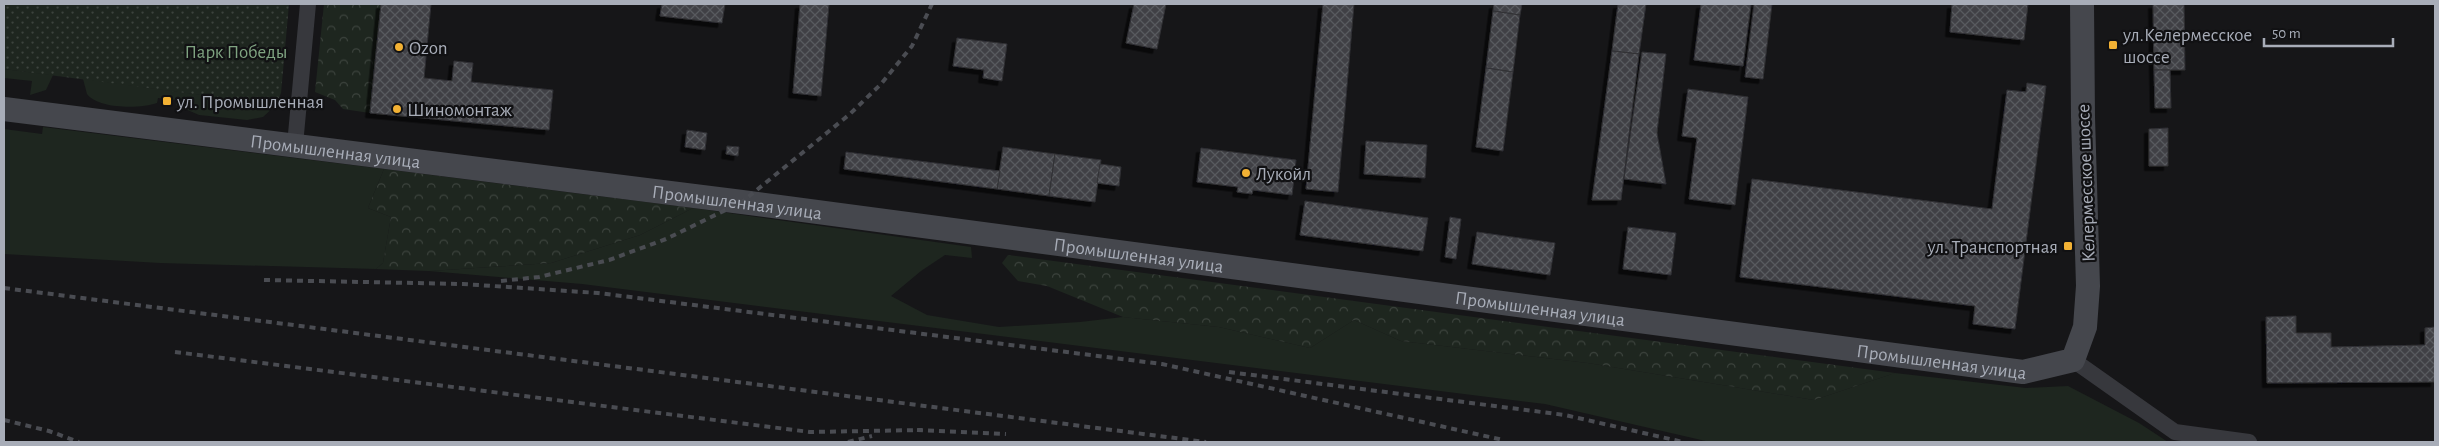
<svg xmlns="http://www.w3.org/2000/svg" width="2439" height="446" font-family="'Alegreya Sans',sans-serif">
	<defs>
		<pattern id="forest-crowns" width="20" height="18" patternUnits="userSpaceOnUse" patternTransform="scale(1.25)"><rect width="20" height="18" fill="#1e261f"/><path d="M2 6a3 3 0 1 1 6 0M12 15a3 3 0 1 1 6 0" fill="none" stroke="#3c433d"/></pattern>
		<pattern id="park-dots" width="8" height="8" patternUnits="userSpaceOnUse" patternTransform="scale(1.25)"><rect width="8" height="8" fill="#1e261f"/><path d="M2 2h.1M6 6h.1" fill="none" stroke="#3c433d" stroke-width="1.8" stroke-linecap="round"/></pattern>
		<pattern id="building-cross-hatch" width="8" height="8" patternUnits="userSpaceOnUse" patternTransform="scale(1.25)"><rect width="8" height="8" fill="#404145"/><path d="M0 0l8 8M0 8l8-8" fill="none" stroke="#595a5e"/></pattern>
		<filter id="shadow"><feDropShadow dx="-4.5" dy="4.5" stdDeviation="0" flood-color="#0009"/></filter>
	</defs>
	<rect width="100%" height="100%" fill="#161618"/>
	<g fill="#1e261f">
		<polygon points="4,69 53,75 46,90 30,95 32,81 4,78"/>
		<path d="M 83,79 L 84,79 L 276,105 L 263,117 L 247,120 L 199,115 L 176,105 L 176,100 L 158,98 L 157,103 C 140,109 98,109 87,94 Z"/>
		<polygon points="43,127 384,169 368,208 391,217 383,263 376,269 160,263 4,254 4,129 42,134"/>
		<polygon points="693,208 971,247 972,258 945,255 921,271 891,296 927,315 999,327 1080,322 1123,317 1219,327 1310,348 1354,320 1401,341 1588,363 1814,400 1895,373 2026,388 2068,386 2139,423 2168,442 1710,442 1545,404 582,284 429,271 551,263 640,235"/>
	</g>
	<g fill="url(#forest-crowns)">
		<polygon points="324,4 381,4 370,113 343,109 335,100 315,92"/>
		<polygon points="384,169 693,208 640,235 551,263 429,271 376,269 383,263 391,217 368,208"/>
		<polygon points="1008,255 1895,373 1814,400 1588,363 1401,341 1354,320 1310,348 1219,327 1123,317 1047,286 1018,281 1002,263"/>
	</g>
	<polygon fill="url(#park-dots)" points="4,4 289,4 281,93 276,105 4,69"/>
	<g fill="url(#building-cross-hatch)" stroke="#303034" filter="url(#shadow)">
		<polygon points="381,4 431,4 424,78 452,81 454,61 473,63 471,82 553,90 549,130 370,113"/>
		<polygon points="662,4 725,4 722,23 660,16"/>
		<polygon points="800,4 829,4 821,96 793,93"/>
		<polygon points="1134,4 1166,4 1157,49 1126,43"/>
		<polygon points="1323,4 1354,4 1338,192 1306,189"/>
		<polygon points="1494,4 1522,4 1520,15 1493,11"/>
		<polygon points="1618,4 1646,4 1639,54 1612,51"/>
		<polygon points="1701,4 1751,4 1743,66 1694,60"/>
		<polygon points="1754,4 1772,4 1763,79 1745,77"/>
		<polygon points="1952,4 2028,4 2024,40 1950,32"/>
		<polygon points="2153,4 2184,4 2185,70 2154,70"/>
		<polygon points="1493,11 1520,15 1513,72 1486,68"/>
		<polygon points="957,38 1007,44 1002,81 983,78 984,70 953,66"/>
		<polygon points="1612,51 1639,54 1621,200 1592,200"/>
		<polygon points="1642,52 1666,54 1657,133 1666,184 1624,179"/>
		<polygon points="1486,68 1513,72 1503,151 1476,147"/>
		<polygon points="2154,70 2170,70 2171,108 2155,108"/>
		<polygon points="2027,83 2046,86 2015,329 1973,324 1975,306 1740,277 1752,179 1992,209 2007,90 2026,92"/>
		<polygon points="1688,89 1748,97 1735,205 1689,199 1697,138 1682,136"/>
		<polygon points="2168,128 2168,166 2149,166 2149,129"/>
		<polygon points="687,130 707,133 705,150 685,147"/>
		<polygon points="1366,141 1427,145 1425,178 1364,174"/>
		<polygon points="727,146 739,147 738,156 726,154"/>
		<polygon points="1003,147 1055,154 1049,196 997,189"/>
		<polygon points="1201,148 1296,160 1292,195 1253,190 1252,194 1237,192 1238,187 1197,182"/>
		<polygon points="846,152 1000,171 997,189 844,169"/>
		<polygon points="1055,154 1101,160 1095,202 1049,196"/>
		<polygon points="1100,164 1121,167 1119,186 1097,183"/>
		<polygon points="1305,201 1428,218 1423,251 1300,235"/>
		<polygon points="1450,217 1461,219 1456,259 1445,257"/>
		<polygon points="1628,227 1676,233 1671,275 1623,269"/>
		<polygon points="1477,232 1555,243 1550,275 1472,264"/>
		<polygon points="2296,316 2296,333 2331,333 2331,347 2425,345 2425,328 2435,327 2435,382 2267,383 2266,317"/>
	</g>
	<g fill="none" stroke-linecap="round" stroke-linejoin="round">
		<g stroke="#37383d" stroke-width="16">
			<polyline points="295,145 308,4"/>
			<polyline points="2073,360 2175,432 2249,442"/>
		</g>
		<path stroke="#45474d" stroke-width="24" id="s1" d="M 4,109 L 742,202 L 2023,372 L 2073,360 L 2085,327 L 2088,286 L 2083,117 L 2082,4"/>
		<g stroke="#4a4c52" stroke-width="4" stroke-dasharray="6 5" stroke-linecap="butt">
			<polyline points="264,280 463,284 598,293 1162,364 1503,440"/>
			<polyline points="501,281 539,277 609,260 666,239 742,202 850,114 881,84 912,46 932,4"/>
			<polyline points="4,288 1206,442"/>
			<polyline points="175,352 810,432 922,430"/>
			<polyline points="1229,372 1565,415 1683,442"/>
			<polyline points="4,420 49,431 79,442"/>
			<polyline points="917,430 1006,434"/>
			<polyline points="848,442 872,436"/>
		</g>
	</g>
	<g fill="#f2b134" stroke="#111113" stroke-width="2">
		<rect x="2108" y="40" width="10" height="10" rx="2.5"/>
		<circle cx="399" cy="47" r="5"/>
		<rect x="162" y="96" width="10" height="10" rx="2.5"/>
		<circle cx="397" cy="109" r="5"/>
		<circle cx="1246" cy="173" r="5"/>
		<rect x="2063" y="241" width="10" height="10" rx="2.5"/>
	</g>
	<g text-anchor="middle" stroke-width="4.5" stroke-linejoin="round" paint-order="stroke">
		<g font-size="19" fill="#a8adb8" stroke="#111113" text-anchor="start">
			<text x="2123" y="41">ул.Келермесское<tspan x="2123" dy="22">шоссе</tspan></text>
			<text x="409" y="54">Ozon</text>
			<text x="177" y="108">ул. Промышленная</text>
			<text x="407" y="116">Шиномонтаж</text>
			<text x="1256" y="180">Лукойл</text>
			<text x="2058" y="253" text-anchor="end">ул. Транспортная</text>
		</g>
		<g font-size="19" fill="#7fa381" stroke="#111113">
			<text x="236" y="58">Парк Победы</text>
		</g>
		<g font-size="19" fill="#a8adb8" stroke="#111113">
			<text dy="7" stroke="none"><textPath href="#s1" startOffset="334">Промышленная улица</textPath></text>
			<text transform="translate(2085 183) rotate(-92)" y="7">Келермесское шоссе</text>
			<text dy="7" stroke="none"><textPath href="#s1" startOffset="739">Промышленная улица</textPath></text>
			<text dy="7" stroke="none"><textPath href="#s1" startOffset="1144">Промышленная улица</textPath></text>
			<text dy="7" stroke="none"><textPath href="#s1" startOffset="1549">Промышленная улица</textPath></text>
			<text dy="7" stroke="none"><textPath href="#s1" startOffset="1954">Промышленная улица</textPath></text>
		</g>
	</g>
	<rect width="2439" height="446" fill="none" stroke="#a8adb8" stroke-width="10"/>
	<path d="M2264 38v8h129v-8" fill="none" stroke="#a8adb8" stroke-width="2.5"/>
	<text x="2272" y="38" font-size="15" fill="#a8adb8" stroke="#111113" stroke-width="4" paint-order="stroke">50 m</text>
</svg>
